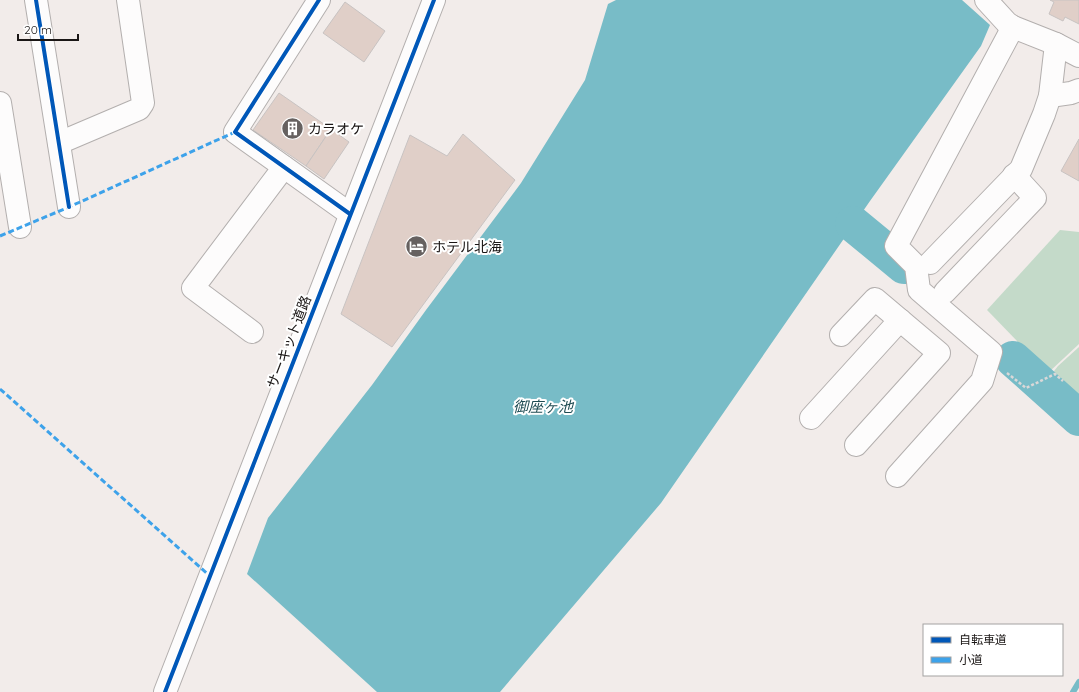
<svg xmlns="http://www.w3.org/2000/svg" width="1079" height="692" font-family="Quicksand,'Noto Sans JP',sans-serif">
	<rect width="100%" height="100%" fill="#f2ecea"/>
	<g fill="#c4dac9">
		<polygon points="1060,230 1079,232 1079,344 1048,373 987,310"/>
		<polygon points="1079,347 1079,410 1047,380 1058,366"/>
	</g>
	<polygon fill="#78bcc7" points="616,0 962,0 990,25 981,46 870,201 661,503 500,692 377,692 247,574 268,518 372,385 426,310 521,183 585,80 608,4"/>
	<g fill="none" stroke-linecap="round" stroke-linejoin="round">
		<polyline stroke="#78bcc7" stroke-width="6" points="1073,692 1079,682"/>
		<g stroke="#78bcc7" stroke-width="36">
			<polyline points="853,224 904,266"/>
			<polyline points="1013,359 1079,418"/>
		</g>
	</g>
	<g fill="#e0cfc8" stroke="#c8c3c2">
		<polygon points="1050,0 1079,0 1079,24 1065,17 1063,21 1049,14 1054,2"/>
		<polygon points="345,2 385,31 364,62 323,33"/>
		<polygon points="279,93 331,129 306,166 253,130"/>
		<polygon points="331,129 349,142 324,179 306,166"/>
		<polygon points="463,134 515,180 392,347 341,314 410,135 447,156"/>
		<polygon points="1079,139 1079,181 1061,171"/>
	</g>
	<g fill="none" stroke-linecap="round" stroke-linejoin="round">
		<defs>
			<g id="minor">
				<polyline points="36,0 69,207"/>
				<polyline points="319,0 235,132 350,214"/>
				<polyline points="1056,44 1079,56"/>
				<polyline points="1050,96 1071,93 1079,90"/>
				<polyline points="0,103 20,227"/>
				<polyline points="59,143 139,109 143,103 128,0"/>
				<polyline points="930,263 1021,169 1044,114 1050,96 1056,44 1013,27 1007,23 986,0"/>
				<polyline points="945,292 1035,198 1014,175"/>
				<polyline points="252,332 193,288 284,167"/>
				<polyline points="841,335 875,299 939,353 856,445"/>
				<polyline points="811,418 900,320"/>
				<polyline points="897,476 982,381 991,352 919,290 916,266 896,246 1013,27"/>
				<polyline points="165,692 434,0"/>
			</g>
		</defs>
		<use href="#minor" stroke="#b3afae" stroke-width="24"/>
		<polyline stroke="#dad8d8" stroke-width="2.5" stroke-dasharray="3 2" stroke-linecap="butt" points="1007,373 1026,388 1055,374 1063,381"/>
		<use href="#minor" stroke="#fdfcfc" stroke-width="22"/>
		<g stroke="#3da2ea" stroke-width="3" stroke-dasharray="6 3" stroke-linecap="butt">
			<polyline points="0,236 69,207 235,132"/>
			<polyline points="0,389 210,576"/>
		</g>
		<defs>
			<g id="cycleway">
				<polyline points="36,0 69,207"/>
				<polyline points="319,0 235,132 350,214"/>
				<polyline points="165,692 434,0"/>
			</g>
		</defs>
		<use href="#cycleway" stroke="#fff" stroke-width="6"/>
		<use href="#cycleway" stroke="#0057b8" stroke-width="4"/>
	</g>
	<defs>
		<symbol id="building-disc" viewBox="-11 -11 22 22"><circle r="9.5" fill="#666160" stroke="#fff"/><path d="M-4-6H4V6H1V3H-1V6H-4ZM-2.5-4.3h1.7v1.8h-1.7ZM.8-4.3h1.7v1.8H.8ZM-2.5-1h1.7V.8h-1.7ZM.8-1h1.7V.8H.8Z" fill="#fff"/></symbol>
		<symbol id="hotel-disc" viewBox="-11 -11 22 22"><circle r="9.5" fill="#666160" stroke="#fff"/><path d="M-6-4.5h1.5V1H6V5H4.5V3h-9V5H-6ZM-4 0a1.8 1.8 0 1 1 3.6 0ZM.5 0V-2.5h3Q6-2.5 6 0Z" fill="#fff"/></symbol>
	</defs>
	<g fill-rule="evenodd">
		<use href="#building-disc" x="280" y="116" width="25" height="25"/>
		<use href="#hotel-disc" x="404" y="234" width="25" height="25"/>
	</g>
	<g text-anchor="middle" stroke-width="4" stroke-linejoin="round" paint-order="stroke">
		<g font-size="14" fill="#1a1615" stroke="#fff" text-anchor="start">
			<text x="308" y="134">カラオケ</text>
			<text x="432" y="252">ホテル北海</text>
		</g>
		<g font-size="14" fill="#1a1615" stroke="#fff">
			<text transform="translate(289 342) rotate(-69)" y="5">サーキット道路</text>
		</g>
		<g font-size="15" font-style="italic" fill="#1e4b52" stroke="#fff">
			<text x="543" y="412">御座ヶ池</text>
		</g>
	</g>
	<rect x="923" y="624" width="140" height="52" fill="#ffffff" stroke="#a3a2a1"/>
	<rect x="931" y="637" width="20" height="6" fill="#0057b8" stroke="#a3a2a1"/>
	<text x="959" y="644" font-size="12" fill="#1a1615">自転車道</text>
	<rect x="931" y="657" width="20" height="6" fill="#3da2ea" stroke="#a3a2a1"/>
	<text x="959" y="664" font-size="12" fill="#1a1615">小道</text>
	<path d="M18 34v6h60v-6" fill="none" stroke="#1a1615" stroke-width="2"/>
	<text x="24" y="34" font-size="12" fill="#1a1615" stroke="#ffffff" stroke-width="3" paint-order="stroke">20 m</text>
</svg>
